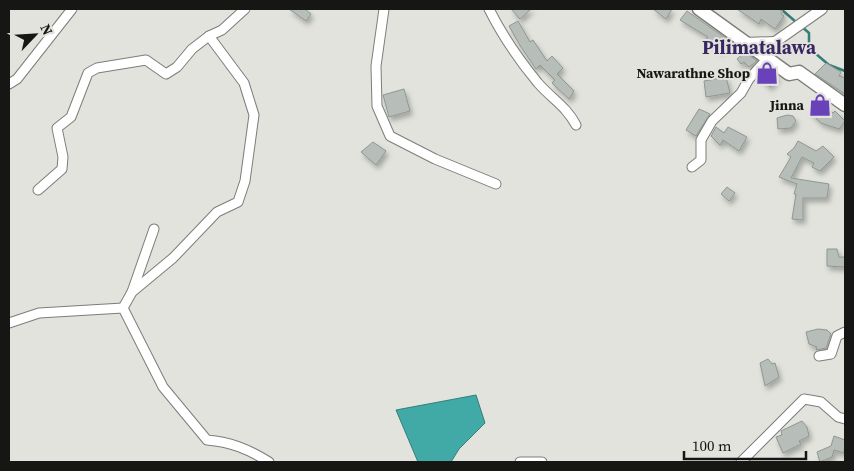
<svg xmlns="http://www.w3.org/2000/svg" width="854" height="471" font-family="'Source Serif 4',serif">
	<defs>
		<filter id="shadow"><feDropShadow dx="2.5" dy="4" stdDeviation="2.5" flood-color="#0004"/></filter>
	</defs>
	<rect width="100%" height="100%" fill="#e1e3dc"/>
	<polygon fill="#42aaa6" stroke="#357e7a" points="476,395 485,423 459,449 451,462 418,462 396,410"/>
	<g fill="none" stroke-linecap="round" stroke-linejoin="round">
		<g stroke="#357e7a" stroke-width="2.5">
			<polyline points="781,9 796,22"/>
			<polyline points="801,26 809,33 809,48 829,65 845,71"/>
		</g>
	</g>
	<g fill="#b7beba" stroke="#909692" filter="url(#shadow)">
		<polygon points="289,9 305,9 311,14 306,21"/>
		<polygon points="511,9 531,9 520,19"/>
		<polygon points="653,9 672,9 666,19"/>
		<polygon points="737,9 778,9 783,11 781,14 784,16 775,29 761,19 759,24"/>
		<polygon points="687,11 728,40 721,51 706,40 708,37 680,20"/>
		<polygon points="518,21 530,42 533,40 547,61 552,56 563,68 557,74 574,91 569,99 552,83 555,80 540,65 536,69 521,47 509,26"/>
		<polygon points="745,52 757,61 749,67 744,62 741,64 737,59"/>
		<polygon points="826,63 841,72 839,76 845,78 845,94 815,74"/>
		<polygon points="767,68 778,77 770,87 759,77"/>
		<polygon points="726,77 730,93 706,97 704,81"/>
		<polygon points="404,89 410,111 389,117 383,95"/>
		<polygon points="816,99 833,113 835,111 845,121 839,129 821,123 810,112"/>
		<polygon points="699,109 710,114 696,136 686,130"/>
		<polygon points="787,115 793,116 796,121 791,128 778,129 777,118"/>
		<polygon points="716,127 724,133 728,127 747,137 739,151 723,140 720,145 711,136"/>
		<polygon points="798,141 816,151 823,146 834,157 820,171 812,167 814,163 802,157 791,178 829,184 827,198 803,198 803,220 792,219 796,194 794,194 797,184 779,177 791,157 787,154 794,148"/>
		<polygon points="373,142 386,151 376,165 361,152"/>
		<polygon points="727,187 735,193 729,201 721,194"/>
		<polygon points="827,249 837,249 839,257 845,257 845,267 827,266"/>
		<polygon points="818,329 827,330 831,334 826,348 816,350 817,347 809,344 806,332"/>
		<polygon points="768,359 772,364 775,363 779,377 765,386 760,363"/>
		<polygon points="802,421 807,427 809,436 799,441 801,444 783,453 776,437 782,435 781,431"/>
		<polygon points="834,436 845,440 844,453 834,450 832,457 820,462 817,452 831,446"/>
	</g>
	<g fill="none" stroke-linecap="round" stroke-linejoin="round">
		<defs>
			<g id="minor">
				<polyline points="384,9 376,66 377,106 390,136 435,159 496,184"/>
				<path d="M 489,9 C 502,35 519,60 538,83 C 552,99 566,106 576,125"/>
				<polyline points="9,84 17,79 72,9"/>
				<polyline points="692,167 701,160 701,140 712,121 741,93 749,79 767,59"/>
				<polyline points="38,190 62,169 63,157 57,128 71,117 88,73 97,68 146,60 166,74 177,67 192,49 209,36 222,30 245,9"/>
				<polyline points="132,292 154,229"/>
				<polyline points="123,308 132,292 173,258 217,212 238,202 245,181 254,115 244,83 209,36"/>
				<path d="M 9,323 L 39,313 L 123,308 L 163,387 L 207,440 C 231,442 248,449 269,462"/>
				<polyline points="819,356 831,354 837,336 845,332"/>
				<polyline points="520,462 542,462"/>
				<polyline points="741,462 804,399 821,402 838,417 845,419"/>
			</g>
			<g id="major">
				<polyline points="775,42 822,9"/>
				<polyline points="745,43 775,42"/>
				<polyline points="767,59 775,42"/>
			</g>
			<polyline id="highway" points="699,9 789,74 799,72 845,105"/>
		</defs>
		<use href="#minor" stroke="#7c7e78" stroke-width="11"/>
		<use href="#major" stroke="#7c7e78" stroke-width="12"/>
		<use href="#highway" stroke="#7c7e78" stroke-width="15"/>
		<use href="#minor" stroke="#fff" stroke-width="9"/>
		<use href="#major" stroke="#fff" stroke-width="10"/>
		<use href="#highway" stroke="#fff" stroke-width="12"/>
	</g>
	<defs>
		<symbol id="shop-bare" viewBox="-9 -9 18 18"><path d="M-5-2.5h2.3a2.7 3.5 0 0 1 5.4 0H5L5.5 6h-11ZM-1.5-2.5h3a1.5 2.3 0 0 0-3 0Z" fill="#6942ba" stroke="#e1e3dc" stroke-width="2.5" paint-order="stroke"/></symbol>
	</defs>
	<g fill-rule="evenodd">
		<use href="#shop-bare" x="751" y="57" width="32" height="32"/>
		<use href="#shop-bare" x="804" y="89" width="32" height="32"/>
	</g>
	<g text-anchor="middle" stroke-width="4" stroke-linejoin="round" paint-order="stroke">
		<g font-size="14" font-weight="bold" fill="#161715" stroke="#e1e3dc" text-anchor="end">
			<text x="750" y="78">Nawarathne Shop</text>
			<text x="804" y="110">Jinna</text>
		</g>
		<g font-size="19" font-weight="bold" fill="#372660" stroke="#e1e3dc">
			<text x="759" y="54">Pilimatalawa</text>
		</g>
	</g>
	<rect width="854" height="471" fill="none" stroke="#161715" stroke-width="20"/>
	<g transform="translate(35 35) rotate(65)" stroke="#e1e3dc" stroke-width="4" paint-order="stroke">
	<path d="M0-4L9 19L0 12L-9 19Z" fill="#161715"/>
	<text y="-8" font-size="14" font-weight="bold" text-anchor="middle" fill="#161715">N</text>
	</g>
	<path d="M684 451v8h122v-8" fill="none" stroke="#161715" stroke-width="2.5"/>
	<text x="692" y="451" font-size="15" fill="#161715" stroke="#e1e3dc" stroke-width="4" paint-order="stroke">100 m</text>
</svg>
